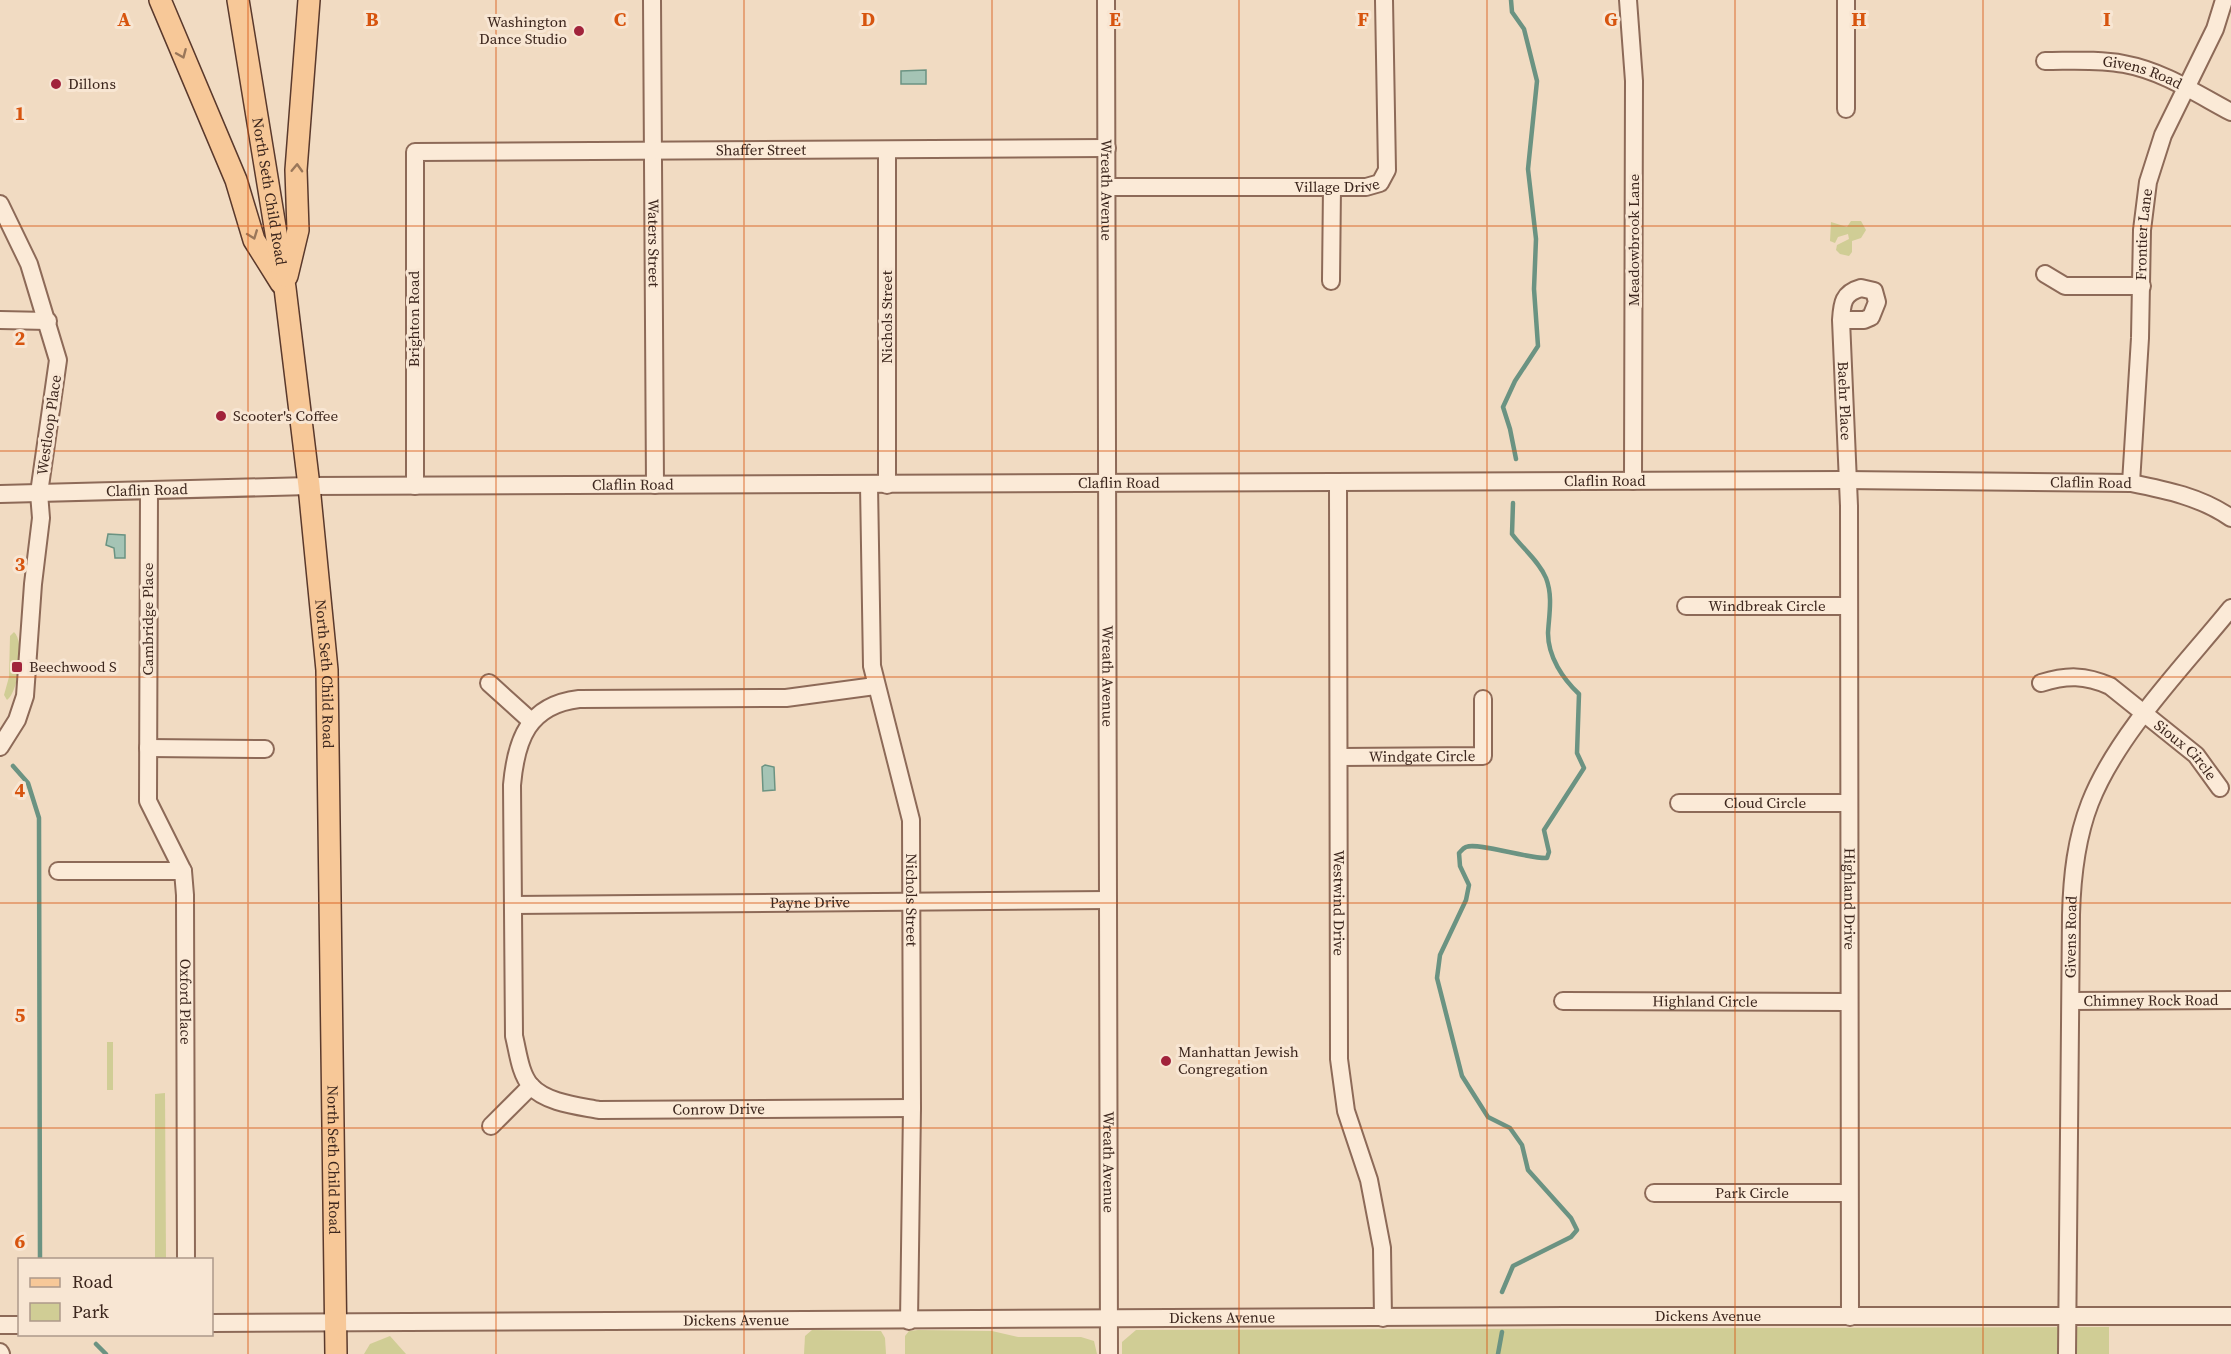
<svg xmlns="http://www.w3.org/2000/svg" width="2231" height="1354" font-family="'Source Serif 4',serif">
	<rect width="100%" height="100%" fill="#f1dbc2"/>
	<g fill="#d0cd95">
		<polygon points="1851,221 1861,221 1866,230 1861,238 1852,241 1852,252 1849,256 1840,254 1836,250 1837,245 1849,239 1848,234 1838,237 1835,243 1830,241 1831,222 1847,227"/>
		<path d="M 14,632 C 25,641 19,692 7,700 L 4,695 L 9,677 L 10,636 Z"/>
		<rect x="107" y="1042" width="6" height="48"/>
		<polygon points="165,1093 166,1259 155,1259 155,1094"/>
		<polygon points="2109,1327 2109,1354 1122,1354 1122,1342 1136,1330"/>
		<polygon points="812,1330 881,1331 885,1338 886,1354 804,1354 805,1336"/>
		<polygon points="918,1330 992,1331 1018,1337 1081,1337 1094,1341 1097,1354 905,1354 905,1336 909,1331"/>
		<polygon points="390,1336 406,1354 364,1354 370,1344"/>
	</g>
	<g fill="#a5c4b5" stroke="#6b9382" stroke-width="1.5">
		<polygon points="926,70 926,84 901,84 901,71"/>
		<polygon points="108,534 125,535 125,558 115,558 114,548 106,545"/>
		<polygon points="765,765 774,767 775,790 763,791 762,767"/>
	</g>
	<g fill="none" stroke-linecap="round" stroke-linejoin="round">
		<g stroke="#6b9382" stroke-width="4.5">
			<polyline points="1511,0 1512,12 1524,29 1537,81 1528,169 1536,239 1534,289 1538,346 1515,381 1503,407 1510,429 1516,459"/>
			<polyline points="13,766 28,783 39,818 40,1260"/>
			<path d="M 1502,1292 L 1513,1266 L 1571,1237 L 1577,1230 L 1571,1218 L 1528,1170 L 1522,1145 L 1510,1128 L 1488,1117 L 1462,1076 L 1437,978 L 1440,955 L 1466,900 L 1469,885 L 1460,866 L 1459,853 C 1461,851 1463,848 1466,847 C 1478,842 1528,859 1547,858 L 1549,852 L 1544,830 L 1584,768 L 1577,753 L 1579,694 C 1563,679 1548,657 1548,633 C 1549,615 1553,596 1546,578 C 1539,561 1523,549 1512,534 L 1513,503"/>
			<polyline points="96,1344 106,1354"/>
			<polyline points="1498,1354 1502,1332"/>
		</g>
		<defs>
			<g id="minor">
				<path id="s1" d="M 652,0 L 655,485"/>
				<path id="s2" d="M 1106,0 L 1109,1354"/>
				<polyline points="1628,0 1634,81 1633,481"/>
				<polyline points="1846,0 1846,109"/>
				<path id="s3" d="M 2045,61 C 2071,61 2098,59 2124,64 C 2163,71 2197,94 2231,112"/>
				<path id="s4" d="M 1107,187 L 1366,187 L 1380,183 L 1387,170 L 1384,0"/>
				<polyline points="0,204 29,264 58,360 39,493 41,518 33,584 25,696 17,720 0,747"/>
				<polyline points="2045,274 2065,286 2142,286"/>
				<polyline points="1331,281 1332,187"/>
				<polyline points="0,320 48,321"/>
				<path id="s5" d="M 1841,320 L 1864,320 L 1871,317 L 1877,302 L 1874,291 L 1861,288 C 1843,293 1842,303 1841,320 L 1849,506 L 1850,1317"/>
				<path id="s6" d="M 1338,483 L 1339,1059 L 1346,1111 L 1369,1180 L 1382,1248 L 1383,1318"/>
				<path id="s7" d="M 2131,483 L 2140,338 L 2142,230 L 2148,182 L 2163,135 L 2215,29 L 2224,0"/>
				<path id="s8" d="M 869,485 L 872,666 L 911,820 L 912,1108 L 909,1321"/>
				<polyline points="887,485 887,150"/>
				<path id="s9" d="M 415,486 L 415,152 L 1107,148"/>
				<path id="s10" d="M 149,491 L 148,801 L 183,871 L 185,895 L 186,1260"/>
				<path id="s11" d="M 0,494 L 309,486 L 1845,480 L 2131,483 C 2166,490 2201,497 2231,518"/>
				<path id="s12" d="M 1686,606 L 1849,606"/>
				<polyline points="489,683 531,721"/>
				<path id="s13" d="M 2041,683 C 2067,675 2085,675 2110,686 L 2196,755 L 2220,788"/>
				<path id="s14" d="M 875,686 L 786,698 L 579,699 C 528,705 516,740 512,785 L 514,1036 C 518,1052 520,1074 531,1086 C 546,1103 579,1106 599,1110 L 912,1108"/>
				<polyline points="148,748 265,749"/>
				<path id="s15" d="M 1340,757 L 1483,756 L 1483,699"/>
				<path id="s16" d="M 1679,803 L 1849,803"/>
				<polyline points="58,871 183,871"/>
				<path id="s17" d="M 513,905 L 1108,900"/>
				<path id="s18" d="M 1563,1001 L 1849,1002"/>
				<path id="s19" d="M 2071,1001 L 2231,1000"/>
				<polyline points="491,1126 531,1086"/>
				<path id="s20" d="M 1654,1193 L 1849,1193"/>
				<path id="s21" d="M 212,1323 L 1565,1316 L 2231,1316"/>
				<polyline points="0,1325 20,1325"/>
				<polyline points="0,1352 1,1354"/>
				<path id="s22" d="M 2067,1354 L 2071,915 C 2072,876 2076,839 2090,803 C 2117,734 2184,666 2231,608"/>
			</g>
			<g id="major">
				<polyline points="160,0 236,180 254,240 281,283"/>
				<path id="s23" d="M 238,0 L 285,288 L 309,486 L 327,670 L 336,1354"/>
				<polyline points="287,276 298,230 296,170 309,0"/>
			</g>
		</defs>
		<use href="#minor" stroke="#8d6a58" stroke-width="20"/>
		<use href="#major" stroke="#5a392c" stroke-width="24"/>
		<use href="#minor" stroke="#fbead7" stroke-width="16"/>
		<use href="#major" stroke="#f7c898" stroke-width="21"/>
	</g>
	<defs><path id="oneway-chevron" d="M-2-3.5L2.5 0L-2 3.5" fill="none" stroke-width="1.6" stroke-linecap="round" stroke-linejoin="round" transform="scale(1.5)"/></defs>
	<g stroke="#9a775a">
		<use href="#oneway-chevron" transform="translate(182 54) rotate(67)"/>
		<use href="#oneway-chevron" transform="translate(297 168) rotate(-88)"/>
		<use href="#oneway-chevron" transform="translate(253 235) rotate(69)"/>
	</g>
	<path fill="none" stroke="#d7540e" stroke-width="1.5" stroke-opacity="0.55" d="M 248,0 L 248,1354M 496,0 L 496,1354M 744,0 L 744,1354M 992,0 L 992,1354M 1239,0 L 1239,1354M 1487,0 L 1487,1354M 1735,0 L 1735,1354M 1983,0 L 1983,1354M 0,226 L 2231,226M 0,451 L 2231,451M 0,677 L 2231,677M 0,903 L 2231,903M 0,1128 L 2231,1128"/>
	<g fill="#a1233b" stroke="#f8e6d3" stroke-width="2">
		<circle cx="579" cy="31" r="6"/>
		<circle cx="56" cy="84" r="6"/>
		<circle cx="221" cy="416" r="6"/>
		<rect x="11" y="661" width="12" height="12" rx="3"/>
		<circle cx="1166" cy="1061" r="6"/>
	</g>
	<g text-anchor="middle" stroke-width="6" stroke-linejoin="round" paint-order="stroke">
		<g font-size="15" fill="#3c261d" stroke="#f8e6d3" text-anchor="start">
			<text x="567" y="27" text-anchor="end">Washington<tspan x="567" dy="17">Dance Studio</tspan></text>
			<text x="68" y="89">Dillons</text>
			<text x="233" y="421">Scooter's Coffee</text>
			<text x="29" y="672">Beechwood S</text>
			<text x="1178" y="1057">Manhattan Jewish<tspan x="1178" dy="17">Congregation</tspan></text>
		</g>
		<g font-size="15" fill="#3c261d" stroke="#f8e6d3">
			<text dy="5" stroke="none"><textPath href="#s3" startOffset="99">Givens Road</textPath></text>
			<text dy="5" stroke="none"><textPath href="#s9" startOffset="680">Shaffer Street</textPath></text>
			<text dy="5" stroke="none"><textPath href="#s4" startOffset="230">Village Drive</textPath></text>
			<text dy="5" stroke="none"><textPath href="#s23" startOffset="194">North Seth Child Road</textPath></text>
			<text dy="5" stroke="none"><textPath href="#s2" startOffset="190">Wreath Avenue</textPath></text>
			<text dy="5" stroke="none"><textPath href="#s7" startOffset="249">Frontier Lane</textPath></text>
			<text transform="translate(1634 240) rotate(-90)" y="5">Meadowbrook Lane</text>
			<text dy="5" stroke="none"><textPath href="#s1" startOffset="243">Waters Street</textPath></text>
			<text transform="translate(887 317) rotate(-90)" y="5">Nichols Street</text>
			<text transform="translate(414 319) rotate(-90)" y="5">Brighton Road</text>
			<text dy="5" stroke="none"><textPath href="#s5" startOffset="194">Baehr Place</textPath></text>
			<text transform="translate(49 425) rotate(-82)" y="5">Westloop Place</text>
			<text dy="5" stroke="none"><textPath href="#s11" startOffset="1605">Claflin Road</textPath></text>
			<text dy="5" stroke="none"><textPath href="#s11" startOffset="2091">Claflin Road</textPath></text>
			<text dy="5" stroke="none"><textPath href="#s11" startOffset="1119">Claflin Road</textPath></text>
			<text dy="5" stroke="none"><textPath href="#s11" startOffset="633">Claflin Road</textPath></text>
			<text dy="5" stroke="none"><textPath href="#s11" startOffset="147">Claflin Road</textPath></text>
			<text dy="5" stroke="none"><textPath href="#s12" startOffset="81">Windbreak Circle</textPath></text>
			<text transform="translate(148 619) rotate(-90)" y="5">Cambridge Place</text>
			<text dy="5" stroke="none"><textPath href="#s23" startOffset="680">North Seth Child Road</textPath></text>
			<text dy="5" stroke="none"><textPath href="#s2" startOffset="676">Wreath Avenue</textPath></text>
			<text dy="5" stroke="none"><textPath href="#s13" startOffset="170">Sioux Circle</textPath></text>
			<text dy="5" stroke="none"><textPath href="#s15" startOffset="82">Windgate Circle</textPath></text>
			<text dy="5" stroke="none"><textPath href="#s16" startOffset="86">Cloud Circle</textPath></text>
			<text dy="5" stroke="none"><textPath href="#s5" startOffset="692">Highland Drive</textPath></text>
			<text dy="5" stroke="none"><textPath href="#s8" startOffset="420">Nichols Street</textPath></text>
			<text dy="5" stroke="none"><textPath href="#s17" startOffset="297">Payne Drive</textPath></text>
			<text dy="5" stroke="none"><textPath href="#s6" startOffset="420">Westwind Drive</textPath></text>
			<text dy="5" stroke="none"><textPath href="#s22" startOffset="417">Givens Road</textPath></text>
			<text dy="5" stroke="none"><textPath href="#s19" startOffset="80">Chimney Rock Road</textPath></text>
			<text dy="5" stroke="none"><textPath href="#s10" startOffset="519">Oxford Place</textPath></text>
			<text dy="5" stroke="none"><textPath href="#s18" startOffset="142">Highland Circle</textPath></text>
			<text dy="5" stroke="none"><textPath href="#s14" startOffset="915">Conrow Drive</textPath></text>
			<text dy="5" stroke="none"><textPath href="#s23" startOffset="1166">North Seth Child Road</textPath></text>
			<text dy="5" stroke="none"><textPath href="#s2" startOffset="1162">Wreath Avenue</textPath></text>
			<text dy="5" stroke="none"><textPath href="#s20" startOffset="98">Park Circle</textPath></text>
			<text dy="5" stroke="none"><textPath href="#s21" startOffset="1496">Dickens Avenue</textPath></text>
			<text dy="5" stroke="none"><textPath href="#s21" startOffset="1010">Dickens Avenue</textPath></text>
			<text dy="5" stroke="none"><textPath href="#s21" startOffset="524">Dickens Avenue</textPath></text>
		</g>
	</g>
	<g font-size="20" text-anchor="middle" font-weight="bold" fill="#d7540e" stroke="#f8e6d3" stroke-width="6" stroke-linejoin="round" paint-order="stroke">
		<text x="124" y="26">A</text>
		<text x="372" y="26">B</text>
		<text x="620" y="26">C</text>
		<text x="868" y="26">D</text>
		<text x="1115" y="26">E</text>
		<text x="1363" y="26">F</text>
		<text x="1611" y="26">G</text>
		<text x="1859" y="26">H</text>
		<text x="2107" y="26">I</text>
		<text x="20" y="120">1</text>
		<text x="20" y="345">2</text>
		<text x="20" y="571">3</text>
		<text x="20" y="797">4</text>
		<text x="20" y="1022">5</text>
		<text x="20" y="1248">6</text>
	</g>
	<rect x="18" y="1258" width="195" height="78" fill="#f8e6d3" stroke="#ad998a" stroke-width="1.5"/>
	<rect x="30" y="1278" width="30" height="9" fill="#f7c898" stroke="#ad998a" stroke-width="1.5"/>
	<text x="72" y="1288" font-size="18" fill="#3c261d">Road</text>
	<rect x="30" y="1303" width="30" height="18" fill="#d0cd95" stroke="#ad998a" stroke-width="1.5"/>
	<text x="72" y="1318" font-size="18" fill="#3c261d">Park</text>
</svg>
